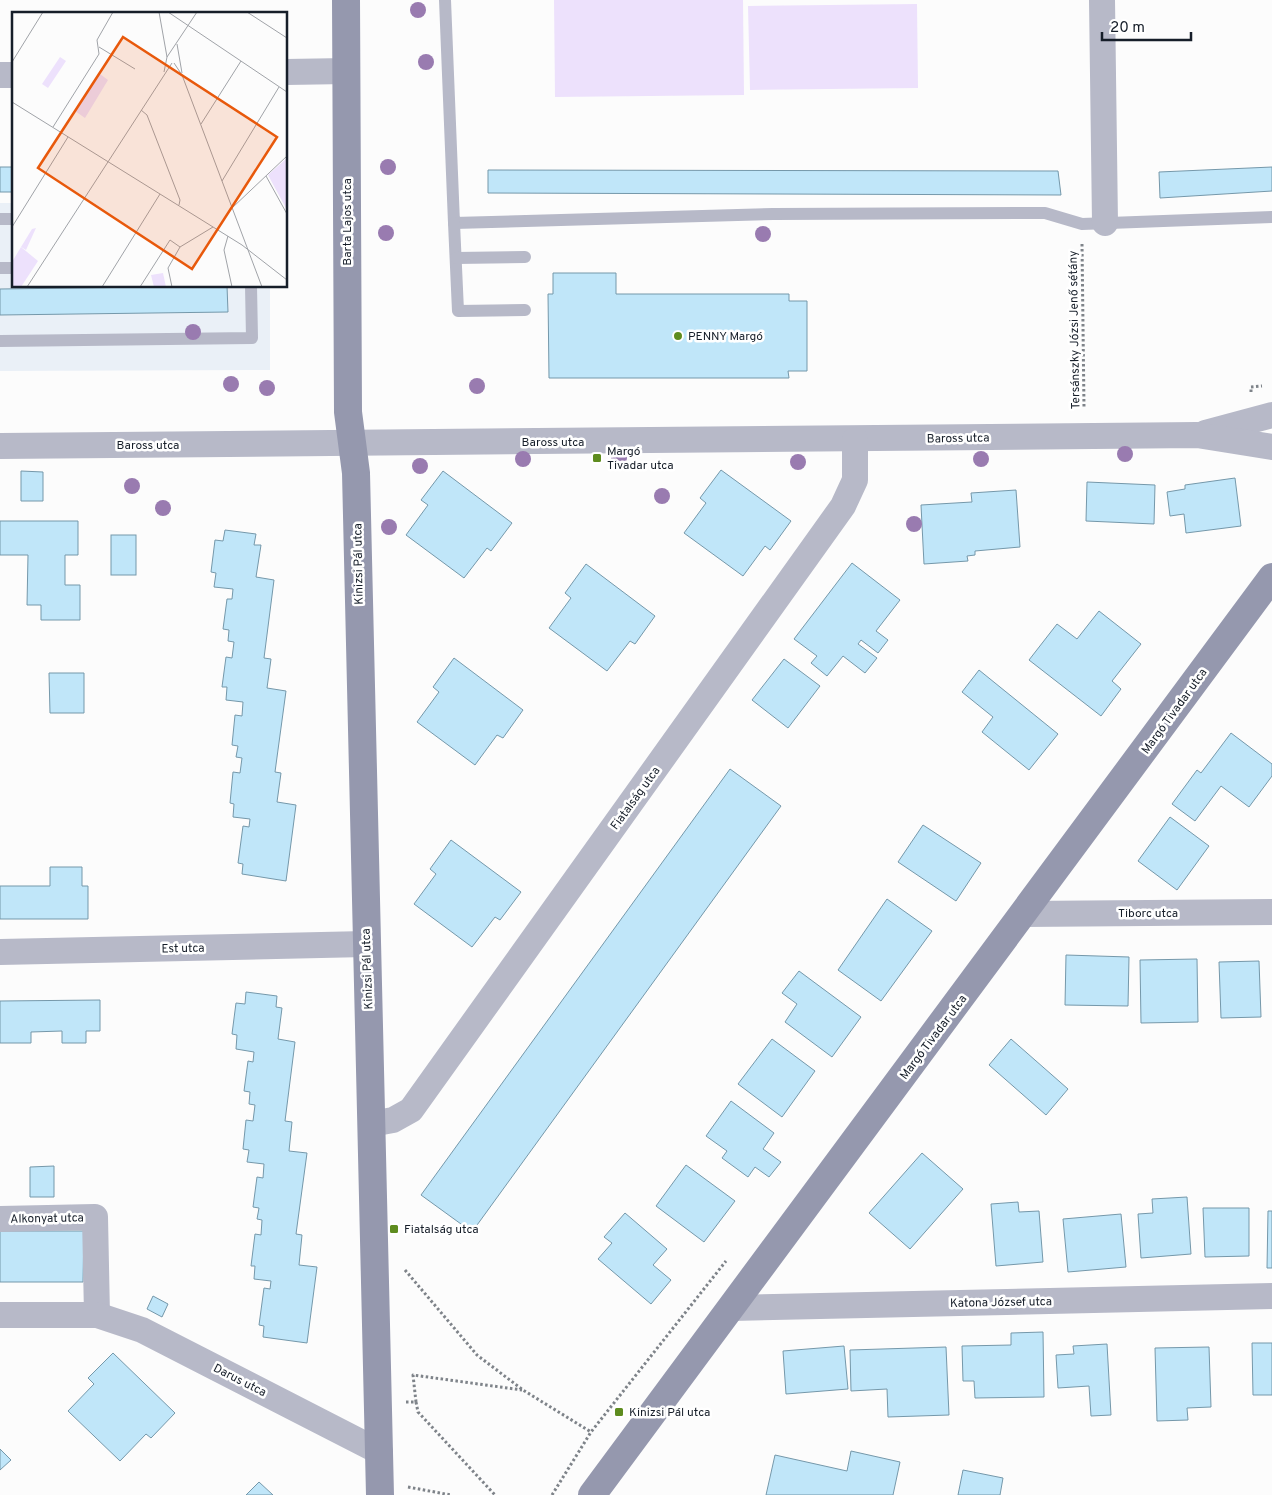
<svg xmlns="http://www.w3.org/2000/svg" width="1272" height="1495" font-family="Overpass,sans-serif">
	<rect width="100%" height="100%" fill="#fcfcfc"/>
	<polygon fill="#eaf0f7" points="0,203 14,203 14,286 270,286 270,370 0,371"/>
	<g fill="#ede1fc">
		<polygon points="554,0 743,0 744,95 555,97"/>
		<polygon points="917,4 918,88 750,90 748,6"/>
	</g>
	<g fill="#c0e6f9" stroke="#7598aa">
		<rect x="0" y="167" width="14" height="25"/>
		<polygon points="1272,167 1272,191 1160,198 1159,172"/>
		<polygon points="488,170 1058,171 1061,195 488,193"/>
		<polygon points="553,273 616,273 616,294 789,294 789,301 807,301 807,371 788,371 789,378 549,378 548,294 553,294"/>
		<polygon points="227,286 228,312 0,315 0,289"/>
		<polygon points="721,470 791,521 770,550 765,546 743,576 684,533 706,503 700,498"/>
		<polygon points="21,471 43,472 43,501 21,501"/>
		<polygon points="443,471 512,523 491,551 487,548 464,578 406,535 428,505 421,500"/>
		<polygon points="1235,478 1241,526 1186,533 1184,514 1170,516 1167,492 1185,489 1185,485"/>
		<polygon points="1087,482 1155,485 1154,524 1086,521"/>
		<polygon points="1016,490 1020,547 975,551 975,555 967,556 968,561 924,564 921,505 972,502 971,493"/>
		<polygon points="0,521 78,521 78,555 65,555 65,585 80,585 80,620 41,620 41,605 27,605 28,555 0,555"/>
		<polygon points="225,530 256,534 254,545 261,545 256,577 274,580 264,658 271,659 267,688 286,691 275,772 281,773 277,802 296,805 286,881 242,874 243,864 238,863 243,826 249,827 250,819 233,817 234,804 230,803 233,772 240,773 242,758 236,757 238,746 232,745 235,715 242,716 243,702 226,700 227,687 222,687 226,657 232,658 234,642 228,641 229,630 223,629 227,599 232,599 233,589 214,587 216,573 211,572 215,540 223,541"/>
		<rect x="111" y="535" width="25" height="40"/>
		<polygon points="852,563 900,600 876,631 888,640 878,653 861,640 858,644 877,658 865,673 843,656 827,676 811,663 817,656 794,639"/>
		<polygon points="586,564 655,616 635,644 630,641 607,671 549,628 571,598 565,593"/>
		<polygon points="1099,611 1141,644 1112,681 1121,689 1101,716 1029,660 1057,624 1077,639"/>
		<polygon points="454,658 523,710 503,738 497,735 475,765 417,722 439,692 433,687"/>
		<polygon points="784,659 820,686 788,728 752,700"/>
		<polygon points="979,670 1058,734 1029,770 982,732 993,717 962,692"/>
		<polygon points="49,673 84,673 84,713 50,713"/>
		<polygon points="1231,733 1272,764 1272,776 1249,807 1221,786 1195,821 1172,804 1197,770 1201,773"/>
		<polygon points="730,769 781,806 472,1232 421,1195"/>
		<polygon points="1170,817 1209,846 1177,890 1138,861"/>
		<polygon points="923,825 981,863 956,901 898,862"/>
		<polygon points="451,840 521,892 500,920 495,917 472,947 414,904 436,874 430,869"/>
		<polygon points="50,867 82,867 82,886 88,886 88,919 0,919 0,886 50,886"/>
		<polygon points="887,899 932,931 881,1001 838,970"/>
		<polygon points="1066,955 1129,957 1128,1006 1065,1005"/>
		<polygon points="1197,959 1198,1022 1141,1023 1140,960"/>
		<polygon points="1259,961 1261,1017 1221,1018 1219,962"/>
		<polygon points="799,971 861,1017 832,1057 785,1022 797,1004 782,993"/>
		<polygon points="246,992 277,996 276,1007 282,1008 278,1039 295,1042 285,1121 292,1122 289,1151 307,1153 296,1234 302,1235 299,1265 317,1267 307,1343 263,1337 264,1326 259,1325 264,1288 270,1289 271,1281 254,1279 255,1266 251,1266 255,1234 261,1235 262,1220 257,1219 259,1208 253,1207 257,1177 263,1178 264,1164 247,1162 249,1150 243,1149 246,1120 253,1121 255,1105 249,1104 250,1092 244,1091 248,1061 253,1062 254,1052 236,1049 237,1035 232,1034 236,1003 245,1004"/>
		<polygon points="100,1000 100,1031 86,1031 86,1043 62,1043 62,1031 31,1032 31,1043 0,1043 0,1001"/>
		<polygon points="772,1039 815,1071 782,1117 738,1084"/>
		<polygon points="1011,1039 1068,1089 1046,1115 989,1065"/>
		<polygon points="731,1101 774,1133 763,1149 781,1162 769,1177 755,1167 748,1177 722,1158 727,1151 706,1136"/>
		<polygon points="922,1153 963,1189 910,1249 869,1213"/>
		<polygon points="686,1165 735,1201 704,1242 656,1206"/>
		<polygon points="54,1166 54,1197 30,1197 30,1167"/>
		<polygon points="1187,1197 1191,1254 1141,1258 1138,1214 1153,1213 1152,1199"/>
		<polygon points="1018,1202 1019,1212 1039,1211 1043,1262 996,1266 991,1204"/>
		<polygon points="1203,1208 1249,1208 1249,1256 1205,1257"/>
		<polygon points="1268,1211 1272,1211 1272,1268 1267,1268"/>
		<polygon points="625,1213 667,1249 653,1265 671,1280 651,1304 598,1259 612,1243 604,1237"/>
		<polygon points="1121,1214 1126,1267 1068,1272 1063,1219"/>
		<polygon points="0,1231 84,1231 83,1282 0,1282"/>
		<polygon points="153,1296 168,1304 162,1317 147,1309"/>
		<polygon points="1043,1332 1044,1397 975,1398 974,1381 963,1381 962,1346 1011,1345 1011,1333"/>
		<polygon points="1252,1343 1272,1343 1272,1395 1253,1395"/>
		<polygon points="1107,1344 1111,1415 1091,1416 1089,1386 1058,1388 1056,1355 1074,1354 1073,1346"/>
		<polygon points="844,1346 848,1389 786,1394 783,1351"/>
		<polygon points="946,1347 949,1415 888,1417 887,1389 851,1391 850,1350"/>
		<polygon points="1209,1347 1211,1407 1187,1408 1188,1420 1157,1421 1155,1348"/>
		<polygon points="113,1353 175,1413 151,1438 146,1434 120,1461 68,1411 94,1384 88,1378"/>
		<polygon points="0,1449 11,1460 0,1470"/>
		<polygon points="851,1451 900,1462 893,1495 766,1495 775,1455 847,1471"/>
		<polygon points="963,1470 1003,1478 1000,1495 958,1495"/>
		<polygon points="259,1482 273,1495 246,1495"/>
	</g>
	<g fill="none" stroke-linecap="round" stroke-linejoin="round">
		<g stroke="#7e8389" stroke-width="3" stroke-dasharray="2.5 2.5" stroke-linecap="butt">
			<polyline points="1082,244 1084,408"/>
			<polyline points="1251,392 1251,387 1262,386"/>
			<polyline points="405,1270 477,1355 523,1390 591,1432"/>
			<polyline points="406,1402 416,1402 413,1375 522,1390"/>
			<polyline points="416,1402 418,1412 495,1495"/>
			<polyline points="408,1487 451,1495"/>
			<polyline points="552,1495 591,1432 726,1261"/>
		</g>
		<g stroke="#b7b9c8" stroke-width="12">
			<polyline points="445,0 454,223 773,214 1045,213 1082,224 1272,217"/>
			<polyline points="0,219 14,219"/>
			<polyline points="454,223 458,311 525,310"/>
			<polyline points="456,258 525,257"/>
			<polyline points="0,268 14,268"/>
			<polyline points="0,341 252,338 251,286"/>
		</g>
		<g stroke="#b7b9c8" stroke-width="26">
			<polyline points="1102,0 1105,223"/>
			<polyline points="286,72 347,71"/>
			<polyline points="0,75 14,75"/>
			<polyline points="1205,433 1272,415"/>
			<polyline points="0,446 1197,435 1272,447"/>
			<polyline points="1024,914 1272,912"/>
			<polyline points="0,952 366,944"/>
			<polyline points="371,1124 393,1120 411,1110 843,506 855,480 855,440"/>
			<polyline points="0,1219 95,1217 97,1315"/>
			<polyline points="731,1308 1272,1296"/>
			<polyline points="0,1315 97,1315 142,1330 380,1452"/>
		</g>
		<g stroke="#9598ae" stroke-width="28">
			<polyline points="346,0 348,412 356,473 380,1495"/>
			<polyline points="592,1495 1272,577"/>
		</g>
	</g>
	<g fill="#997bb0">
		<circle cx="418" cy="10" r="8"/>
		<circle cx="426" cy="62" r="8"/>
		<circle cx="388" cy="167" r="8"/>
		<circle cx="386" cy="233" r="8"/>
		<circle cx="763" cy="234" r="8"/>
		<circle cx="193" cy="332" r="8"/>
		<circle cx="231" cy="384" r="8"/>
		<circle cx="477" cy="386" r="8"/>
		<circle cx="267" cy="388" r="8"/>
		<circle cx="1125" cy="454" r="8"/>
		<circle cx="619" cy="458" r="8"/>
		<circle cx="523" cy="459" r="8"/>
		<circle cx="981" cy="459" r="8"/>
		<circle cx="798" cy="462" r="8"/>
		<circle cx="420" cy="466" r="8"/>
		<circle cx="132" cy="486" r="8"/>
		<circle cx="662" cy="496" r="8"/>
		<circle cx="163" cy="508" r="8"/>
		<circle cx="914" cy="524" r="8"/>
		<circle cx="389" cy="527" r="8"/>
	</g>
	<g fill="#5e8c1f" stroke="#fff" stroke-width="2">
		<circle cx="678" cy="336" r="5"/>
		<rect x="592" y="453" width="10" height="10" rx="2.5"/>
		<rect x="389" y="1224" width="10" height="10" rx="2.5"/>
		<rect x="614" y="1407" width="10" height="10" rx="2.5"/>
	</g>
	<g text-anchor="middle" stroke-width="5" stroke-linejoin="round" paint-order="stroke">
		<g font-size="12" fill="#161e29" stroke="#fff">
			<text transform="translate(347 222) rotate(-90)" y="4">Barta Lajos utca</text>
			<text transform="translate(1074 330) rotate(-91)" y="4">Tersánszky Józsi Jenő sétány</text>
			<text transform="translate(958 438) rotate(-1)" y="4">Baross utca</text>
			<text x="553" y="446">Baross utca</text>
			<text x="148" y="449">Baross utca</text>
			<text transform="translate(358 564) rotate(-91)" y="4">Kinizsi Pál utca</text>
			<text transform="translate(1174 711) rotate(-54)" y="4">Margó Tivadar utca</text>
			<text transform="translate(635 798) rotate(-54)" y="4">Fiatalság utca</text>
			<text x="1148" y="917">Tiborc utca</text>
			<text transform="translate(183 948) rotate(-1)" y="4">Est utca</text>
			<text transform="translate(367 969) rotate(-92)" y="4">Kinizsi Pál utca</text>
			<text transform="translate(933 1037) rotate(-53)" y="4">Margó Tivadar utca</text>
			<text transform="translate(47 1218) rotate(-1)" y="4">Alkonyat utca</text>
			<text transform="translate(1001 1302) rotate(-1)" y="4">Katona József utca</text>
			<text transform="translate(240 1380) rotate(27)" y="4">Darus utca</text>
		</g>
		<g font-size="12" fill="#161e29" stroke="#fff" text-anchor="start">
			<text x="688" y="340">PENNY Margó</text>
			<text x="607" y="455">Margó<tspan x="607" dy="14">Tivadar utca</tspan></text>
			<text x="404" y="1233">Fiatalság utca</text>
			<text x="629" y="1416">Kinizsi Pál utca</text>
		</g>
	</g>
	<g transform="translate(12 12)">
		<rect width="275" height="275" fill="#fcfcfc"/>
		<path d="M 24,216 L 14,238 L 9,235 L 20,217 Z" fill="#ede1fc"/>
		<path d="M 48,45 L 54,49 L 36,76 L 30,72 ZM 275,146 L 275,198 L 256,163 ZM 9,235 L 26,249 L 9,275 L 0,275 L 0,250 Z" fill="#ede1fc"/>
		<path d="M 88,62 L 96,68 L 73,106 L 63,99 ZM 151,261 L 154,275 L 142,275 L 139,263 Z" fill="#ede1fc"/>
		<path fill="none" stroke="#a0a3a8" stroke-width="1" d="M 147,0 L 155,45 L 152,60M 156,0 L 275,80M 235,0 L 275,26M 165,32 L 170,61M 87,35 L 123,57M 155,45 L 185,0M 0,50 L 31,0M 162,51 L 170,63 L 250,275M 0,90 L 230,233 L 275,268M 129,98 L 135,103 L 168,188 L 167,193M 189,112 L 229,49M 41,115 L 87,42 L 85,28 L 101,0M 254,164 L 275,202M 210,169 L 267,75M 220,196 L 275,144M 0,215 L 56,125M 216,224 L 212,238 L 220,275M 15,275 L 160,51M 90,275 L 148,182M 128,275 L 158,228 L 168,235M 160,275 L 156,256 L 168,235 L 201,215"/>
		<path fill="#e8590c" fill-opacity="0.15" stroke="#e8590c" stroke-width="2.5" d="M 111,25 L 265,125 L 180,257 L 26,156 Z"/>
		<rect width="275" height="275" fill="none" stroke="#161e29" stroke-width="2.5"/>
	</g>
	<path d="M1102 32v8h89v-8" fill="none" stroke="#161e29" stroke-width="2.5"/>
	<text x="1110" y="32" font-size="15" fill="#161e29" stroke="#ffffff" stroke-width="4" paint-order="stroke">20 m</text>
</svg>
